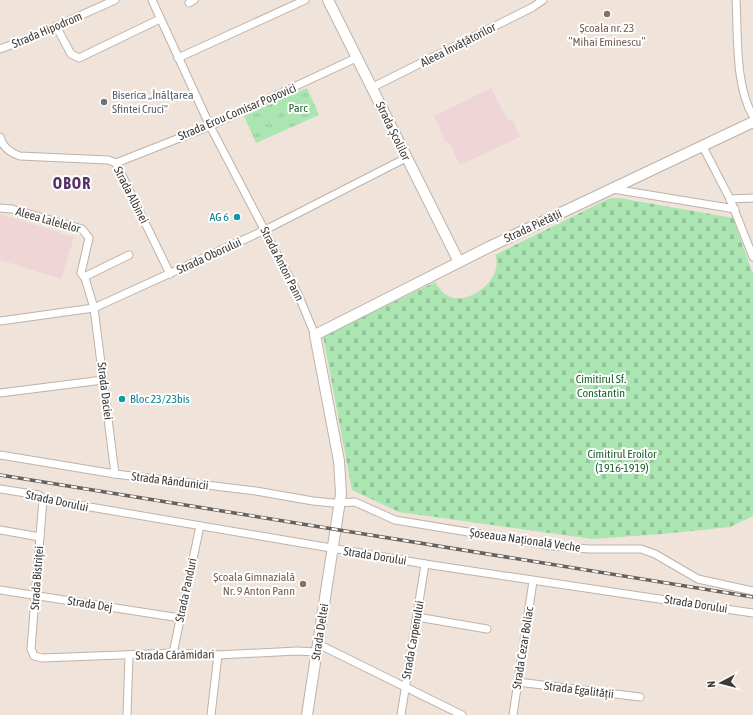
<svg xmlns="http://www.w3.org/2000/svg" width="753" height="715" font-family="'Asap Condensed',sans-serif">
	<defs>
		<pattern id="grass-tufts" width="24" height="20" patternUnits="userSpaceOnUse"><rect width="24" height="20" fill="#abe5b2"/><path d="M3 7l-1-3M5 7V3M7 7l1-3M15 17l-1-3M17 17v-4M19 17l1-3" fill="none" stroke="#94c59a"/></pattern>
		<pattern id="cemetery-stones" width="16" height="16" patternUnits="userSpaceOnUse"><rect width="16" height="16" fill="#abe5b2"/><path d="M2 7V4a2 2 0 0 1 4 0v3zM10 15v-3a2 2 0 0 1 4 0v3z" fill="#94c59a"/></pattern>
	</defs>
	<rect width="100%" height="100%" fill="#f0e3da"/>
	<polygon fill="#efd5d8" points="491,88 508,121 513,120 520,137 460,165 449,142 446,143 434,116"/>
	<polygon fill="#f0d5d6" points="0,214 74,237 61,279 0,260"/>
	<polygon fill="url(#grass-tufts)" points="307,88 319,115 256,143 244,116"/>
	<path fill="url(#cemetery-stones)" d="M 619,198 L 733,218 L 753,274 L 753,516 L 730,527 L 662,534 L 593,539 L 399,512 L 352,490 L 323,336 L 435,282 C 439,289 445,296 454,298 C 474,302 504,277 495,255 L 608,199 Z"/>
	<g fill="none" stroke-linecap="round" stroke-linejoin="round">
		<defs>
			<g id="street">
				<polyline points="152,0 210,126 298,294 315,335"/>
				<path d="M 736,0 C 738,35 735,86 753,116"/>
				<polyline points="189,3 194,0"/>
				<polyline points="56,26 71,54 79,58 160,19"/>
				<polyline points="0,49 30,38 115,0"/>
				<polyline points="178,58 305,0"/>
				<polyline points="371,88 533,7 543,0"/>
				<path d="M 0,137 C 3,148 10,153 20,156 L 108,160 L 116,163 L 170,274"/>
				<polyline points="702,145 730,199 753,257"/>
				<polyline points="116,163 210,126 356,58"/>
				<polyline points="613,189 735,209"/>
				<polyline points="730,199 753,198"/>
				<polyline points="0,208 12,209 82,229 89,238 81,273 85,278 94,308 115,474"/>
				<polyline points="84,277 129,255"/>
				<polyline points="0,321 94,308 265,230 406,158"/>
				<polyline points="0,393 103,380"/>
				<polyline points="0,455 115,474 256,491 313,501 333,503 355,502 395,520 553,546 589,549 641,549 655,554 698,579 753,591"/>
				<polyline points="0,489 39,495 43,499 425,564 753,613"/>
				<polyline points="43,499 31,649 34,656 42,658 173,653 218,655 297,651 317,652"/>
				<polyline points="0,530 40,537"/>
				<polyline points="0,590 180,618"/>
				<polyline points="417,617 487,629"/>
				<polyline points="318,644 462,715"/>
				<polyline points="173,653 200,526"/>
				<polyline points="518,682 640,697"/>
				<polyline points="127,715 129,656"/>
				<polyline points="211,715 218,655"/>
				<polyline points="401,715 425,564"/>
				<polyline points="513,715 533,581"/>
			</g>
			<g id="secondary">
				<polyline points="328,0 459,262"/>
				<polyline points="307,715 341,494 339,461 315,335 489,247 753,122"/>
			</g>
		</defs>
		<use href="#street" stroke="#beb2a9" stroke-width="9"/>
		<use href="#secondary" stroke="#beb2a9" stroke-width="12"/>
		<use href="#street" stroke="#fff" stroke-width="7"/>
		<use href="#secondary" stroke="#fff" stroke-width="10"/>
		<defs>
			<polyline id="rail" points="0,475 753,597"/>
		</defs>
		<use href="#rail" stroke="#67605b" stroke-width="3.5"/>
		<use href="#rail" stroke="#fff" stroke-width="2" stroke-dasharray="6" stroke-linecap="butt"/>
	</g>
	<g fill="#8d6e63" stroke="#fff" stroke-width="1.5">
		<circle cx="607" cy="14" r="4"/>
		<circle cx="303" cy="584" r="4"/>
	</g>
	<circle fill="#6b7280" stroke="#fff" stroke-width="1.5" cx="104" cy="102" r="4"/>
	<g fill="#0f9aa8" stroke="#fff" stroke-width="1.5">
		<circle cx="237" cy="217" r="4"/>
		<circle cx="122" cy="399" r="4"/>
	</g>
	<g text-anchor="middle" stroke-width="4" stroke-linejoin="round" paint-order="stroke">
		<g font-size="12" fill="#785e54" stroke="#fff">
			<text x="607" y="32">Școala nr. 23<tspan x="607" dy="14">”Mihai Eminescu”</tspan></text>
			<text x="295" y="581" text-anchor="end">Școala Gimnazială<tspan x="295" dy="14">Nr. 9 Anton Pann</tspan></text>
		</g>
		<g font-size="12" fill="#3f3a36" stroke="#fff">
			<text transform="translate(47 30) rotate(-23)" y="4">Strada Hipodrom</text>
			<text transform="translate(458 45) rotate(-27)" y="4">Aleea Învățătorilor</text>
			<text transform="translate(237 112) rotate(-23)" y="4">Strada Erou Comisar Popovici</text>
			<text transform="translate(393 131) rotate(64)" y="4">Strada Școlilor</text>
			<text transform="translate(131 195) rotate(63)" y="4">Strada Albinei</text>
			<text transform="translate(48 220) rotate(16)" y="4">Aleea Lalelelor</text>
			<text transform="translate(533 226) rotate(-25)" y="4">Strada Pietății</text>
			<text transform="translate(209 256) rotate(-25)" y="4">Strada Oborului</text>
			<text transform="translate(282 264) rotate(63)" y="4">Strada Anton Pann</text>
			<text transform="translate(105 391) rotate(83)" y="4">Strada Daciei</text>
			<text transform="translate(170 481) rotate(7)" y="4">Strada Rândunicii</text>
			<text transform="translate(57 501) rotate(12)" y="4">Strada Dorului</text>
			<text transform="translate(525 540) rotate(8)" y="4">Șoseaua Națională Veche</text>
			<text transform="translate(375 556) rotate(9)" y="4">Strada Dorului</text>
			<text transform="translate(37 578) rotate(-86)" y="4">Strada Bistriței</text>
			<text transform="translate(186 590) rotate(-78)" y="4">Strada Panduri</text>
			<text transform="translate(90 604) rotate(9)" y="4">Strada Dej</text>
			<text transform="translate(696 604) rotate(9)" y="4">Strada Dorului</text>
			<text transform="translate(320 632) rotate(-81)" y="4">Strada Deltei</text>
			<text transform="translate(413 640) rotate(-80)" y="4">Strada Carpenului</text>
			<text transform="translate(523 648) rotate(-81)" y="4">Strada Cezar Boliac</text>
			<text transform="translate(175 655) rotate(-1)" y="4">Strada Cărămidari</text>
			<text transform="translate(579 690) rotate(7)" y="4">Strada Egalității</text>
		</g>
		<g font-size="12" fill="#5b616d" stroke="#fff" text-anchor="start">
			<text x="112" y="99">Biserica „Înălțarea<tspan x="112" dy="14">Sfintei Cruci"</tspan></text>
		</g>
		<g font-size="12" fill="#216230" stroke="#fff">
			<text x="298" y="112">Parc</text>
			<text x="601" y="383">Cimitirul Sf.<tspan x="601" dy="14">Constantin</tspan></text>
			<text x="622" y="458">Cimitirul Eroilor<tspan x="622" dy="14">(1916-1919)</tspan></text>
		</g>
		<g font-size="12" fill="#0d838f" stroke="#fff" text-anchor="end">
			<text x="229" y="221">AG 6</text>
			<text x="130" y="403" text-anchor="start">Bloc 23/23bis</text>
		</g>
		<g font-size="16" font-weight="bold" letter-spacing="1" fill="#583169" stroke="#fff">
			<text x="72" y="189">OBOR</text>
		</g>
	</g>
	<g transform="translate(721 683) rotate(263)" stroke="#ffffff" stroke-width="3" paint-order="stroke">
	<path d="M0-3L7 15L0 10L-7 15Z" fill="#3f3a36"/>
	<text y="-6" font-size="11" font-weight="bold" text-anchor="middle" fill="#3f3a36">N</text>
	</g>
</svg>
